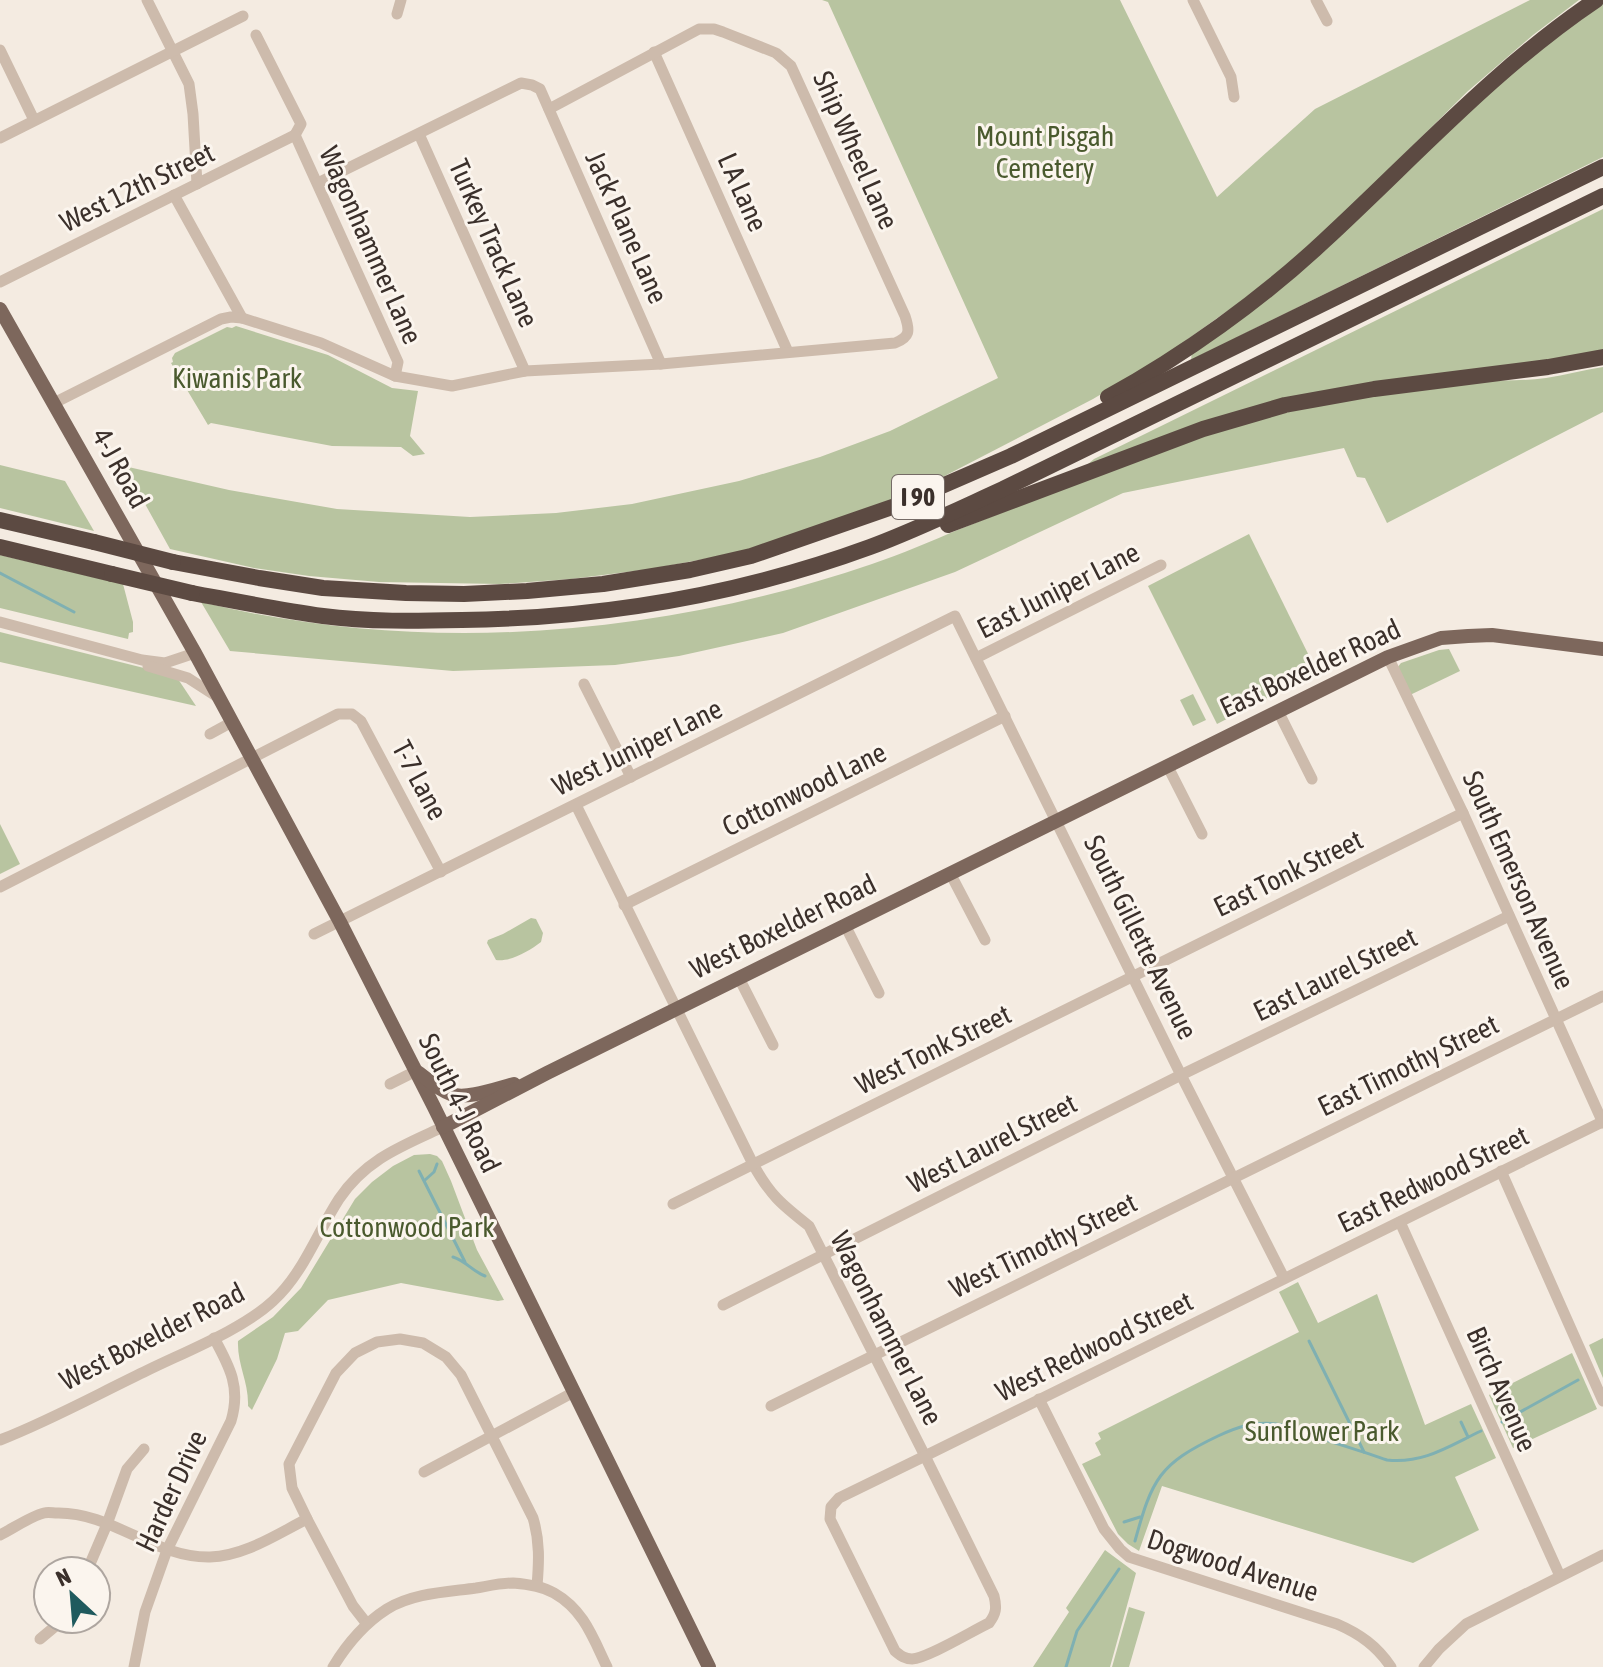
<svg xmlns="http://www.w3.org/2000/svg" width="1603" height="1667" font-family="'Asap Condensed',sans-serif">
	<rect width="100%" height="100%" fill="#f4ebe1"/>
	<g fill="#b8c4a0">
		<polygon points="822,0 1120,0 1217,197 1315,109 1530,0 1579,0 1533,35 1468,91 1312,245 1244,299 1157,361 1093,399 933,482 858,514 736,553 651,569 571,579 500,584 379,582 309,576 254,568 170,549 124,466 229,490 337,509 470,517 556,513 632,504 739,481 820,457 890,431 998,378 828,2"/>
		<polygon points="1603,3 1603,157 1191,360 1192,351 1492,86"/>
		<polygon points="1603,209 1603,350 1546,361 1374,382 1082,469 1094,459"/>
		<polygon points="236,326 328,355 392,388 418,391 410,436 425,454 413,456 401,447 332,446 211,423 208,425 171,363 173,362 172,358 175,353 227,327 232,328"/>
		<path d="M 1603,367 L 1603,412 L 1387,523 L 1365,478 L 1357,477 L 1344,448 L 1123,493 L 955,572 L 783,633 L 679,656 L 615,665 L 453,671 L 230,651 L 201,602 C 422,656 659,637 872,564 C 902,554 931,541 960,529 C 1021,505 1081,481 1143,459 C 1170,449 1197,437 1224,429 C 1308,403 1395,392 1481,382 C 1503,380 1525,381 1546,378 C 1565,375 1584,370 1603,367 Z"/>
		<polygon points="0,465 65,481 94,531 0,508"/>
		<polygon points="1249,534 1317,672 1217,724 1148,586"/>
		<polygon points="0,555 123,584 133,622 133,632 129,633 128,639 0,608"/>
		<polygon points="0,632 176,676 196,706 0,662"/>
		<polygon points="1449,649 1460,671 1410,695 1397,668 1401,663 1439,650"/>
		<polygon points="1193,694 1206,720 1193,726 1180,700"/>
		<polygon points="0,824 20,864 0,874"/>
		<path d="M 531,918 L 536,919 L 543,933 L 541,942 C 529,951 511,962 496,960 L 487,943 L 488,940 L 503,934 Z"/>
		<path d="M 430,1154 L 437,1156 L 442,1161 L 451,1181 L 477,1250 L 504,1300 L 498,1301 L 401,1283 L 328,1300 L 298,1331 L 285,1333 L 277,1359 L 252,1410 L 248,1406 C 249,1382 237,1365 238,1341 L 273,1317 L 301,1288 L 355,1199 L 372,1182 L 393,1166 L 414,1155 Z"/>
		<polygon points="1298,1282 1318,1323 1377,1294 1425,1425 1471,1404 1496,1458 1455,1477 1479,1530 1413,1563 1162,1486 1139,1551 1128,1544 1118,1534 1082,1464 1101,1455 1095,1443 1101,1439 1098,1433 1299,1332 1279,1292"/>
		<polygon points="1603,1338 1603,1378 1589,1345"/>
		<polygon points="1572,1353 1597,1409 1513,1448 1489,1395"/>
		<polygon points="1105,1550 1136,1573 1110,1667 1033,1667 1069,1612 1066,1608"/>
		<polygon points="1129,1607 1145,1612 1129,1667 1112,1667"/>
	</g>
	<g fill="none" stroke-linecap="round" stroke-linejoin="round">
		<g stroke="#7fb0b2" stroke-width="3">
			<polyline points="0,573 74,612"/>
			<polyline points="419,1171 465,1262"/>
			<polyline points="425,1180 434,1172 437,1164"/>
			<path d="M 453,1257 C 466,1261 472,1271 485,1276"/>
			<polyline points="1309,1341 1364,1452"/>
			<polyline points="1461,1422 1468,1437"/>
			<polyline points="1502,1422 1578,1380"/>
			<polyline points="1124,1522 1140,1517"/>
			<path d="M 1135,1541 C 1152,1479 1159,1464 1218,1436 C 1237,1427 1255,1421 1276,1424 C 1290,1426 1304,1432 1317,1437 C 1341,1445 1364,1452 1387,1460 C 1424,1464 1449,1446 1481,1431"/>
			<polyline points="1066,1667 1077,1631 1119,1569"/>
		</g>
		<g stroke="#cdbbac" stroke-width="11">
			<polyline points="147,0 189,84 193,114 197,184"/>
			<polyline points="1193,0 1231,77 1234,97"/>
			<polyline points="1316,0 1327,21"/>
			<polyline points="397,14 401,0"/>
			<polyline points="256,35 301,124 295,135"/>
			<polyline points="0,50 34,120"/>
			<polyline points="654,52 788,352"/>
			<polyline points="419,134 525,371"/>
			<polyline points="295,135 398,362 395,376"/>
			<polyline points="0,138 243,16"/>
			<polyline points="318,183 521,83 532,85 540,89 661,364"/>
			<polyline points="174,195 242,318"/>
			<polyline points="0,282 295,135"/>
			<path d="M 54,403 L 221,319 L 231,317 L 242,318 L 321,343 L 395,376 L 452,386 L 525,371 L 661,364 L 895,343 C 910,337 910,331 905,316 L 791,66 L 776,53 L 723,32 L 714,29 L 699,29 L 549,109"/>
			<polyline points="0,622 142,660 165,663 195,653"/>
			<polyline points="1388,657 1463,813 1603,1123"/>
			<polyline points="976,658 1161,565"/>
			<polyline points="148,666 188,678 219,698"/>
			<polyline points="584,684 631,777"/>
			<polyline points="1278,711 1312,779"/>
			<polyline points="210,734 232,722"/>
			<polyline points="1167,765 1202,834"/>
			<path d="M 576,805 L 753,1164 C 770,1195 781,1204 809,1226 L 925,1456 L 1602,1122"/>
			<polyline points="950,873 985,940"/>
			<polyline points="0,887 338,714 352,714 361,721 441,872"/>
			<polyline points="624,905 1005,716"/>
			<polyline points="845,925 879,993"/>
			<polyline points="314,934 955,616 1181,1075 1284,1278"/>
			<polyline points="739,978 773,1045"/>
			<polyline points="390,1084 416,1071"/>
			<polyline points="1501,1171 1603,1401"/>
			<polyline points="673,1204 1463,813"/>
			<polyline points="1400,1222 1560,1576"/>
			<polyline points="723,1305 1181,1075 1509,916"/>
			<path d="M 1039,1399 L 1104,1529 L 1120,1549 L 1129,1557 L 1337,1624 C 1360,1634 1377,1646 1391,1667"/>
			<polyline points="771,1406 1603,996"/>
			<path d="M 0,1440 C 49,1421 96,1395 144,1372 C 182,1353 242,1330 273,1301 C 303,1274 317,1233 339,1199 C 366,1159 402,1146 443,1127"/>
			<path d="M 925,1456 L 994,1596 C 997,1608 996,1614 989,1623 C 972,1631 928,1658 912,1659 C 904,1659 900,1655 895,1651 L 830,1519 L 831,1507 L 839,1498 Z"/>
			<polyline points="424,1472 574,1392"/>
			<path d="M 0,1535 C 12,1529 31,1516 44,1513 C 48,1512 53,1513 57,1513 C 112,1512 154,1558 210,1557 C 245,1556 277,1534 307,1519"/>
			<polyline points="87,1571 107,1524 127,1469 144,1449"/>
			<path d="M 367,1624 L 353,1606 L 307,1519 L 292,1488 L 289,1464 L 336,1373 L 355,1353 L 377,1342 L 400,1339 L 423,1343 L 446,1357 L 461,1375 L 533,1518 C 540,1541 539,1562 537,1586"/>
			<polyline points="40,1639 58,1624 61,1619"/>
			<path d="M 134,1667 L 145,1612 L 167,1550 L 231,1421 C 241,1388 230,1367 214,1338"/>
			<path d="M 333,1667 C 347,1644 365,1623 387,1609 C 413,1593 447,1592 476,1588 C 488,1586 501,1583 513,1583 C 528,1584 542,1586 554,1593 C 584,1610 593,1638 607,1667"/>
			<polyline points="1424,1667 1439,1649 1466,1624 1603,1555"/>
		</g>
		<g stroke="#7d675c" stroke-width="14">
			<polyline points="0,309 195,653 340,922 434,1107 709,1667"/>
			<path d="M 419,1073 C 428,1080 439,1090 451,1094 C 466,1100 498,1088 514,1084"/>
			<polyline points="443,1127 547,1073 1388,657 1441,638 1468,636 1492,635 1603,649"/>
		</g>
		<g stroke="#5c4a42" stroke-width="16">
			<path d="M 1108,397 C 1184,355 1261,300 1324,241 C 1413,159 1495,68 1596,0"/>
			<polyline points="0,520 94,542"/>
			<polyline points="948,525 1203,429 1285,405 1374,389 1548,367 1603,357"/>
			<polyline points="0,547 112,574"/>
			<polyline points="173,562 259,578 323,588 406,593 464,594 527,591 603,584 690,570 751,556 898,505 1011,456 1603,167"/>
			<path d="M 192,593 C 235,601 279,610 323,616 C 368,622 416,621 462,620 C 601,618 739,595 870,547 C 916,530 959,509 1003,489 L 1603,196"/>
		</g>
		<g stroke="#5c4a42" stroke-width="16">
			<polyline points="94,542 173,562"/>
			<polyline points="112,574 192,593"/>
		</g>
	</g>
	<g text-anchor="middle" stroke-width="6" stroke-linejoin="round" paint-order="stroke">
		<rect fill="#fbf5ee" stroke="#756b66" stroke-width="2" x="892" y="475" width="52" height="44" rx="6"/>
		<g font-size="26" font-weight="bold" fill="#3b302b">
			<text x="918" y="506">I 90</text>
		</g>
		<g font-size="28" fill="#4a5a2e" stroke="#fbf5ee">
			<text x="1045" y="146">Mount Pisgah<tspan x="1045" dy="32">Cemetery</tspan></text>
			<text x="237" y="388">Kiwanis Park</text>
			<text x="407" y="1237">Cottonwood Park</text>
			<text x="1322" y="1441">Sunflower Park</text>
		</g>
		<g font-size="28" fill="#3b302b" stroke="#fbf5ee">
			<text transform="translate(856 150) rotate(66)" y="10">Ship Wheel Lane</text>
			<text transform="translate(137 187) rotate(-26)" y="10">West 12th Street</text>
			<text transform="translate(743 192) rotate(66)" y="10">L A Lane</text>
			<text transform="translate(627 227) rotate(66)" y="10">Jack Plane Lane</text>
			<text transform="translate(494 243) rotate(66)" y="10">Turkey Track Lane</text>
			<text transform="translate(371 245) rotate(66)" y="10">Wagonhammer Lane</text>
			<text transform="translate(121 468) rotate(61)" y="10">4-J Road</text>
			<text transform="translate(1058 590) rotate(-27)" y="10">East Juniper Lane</text>
			<text transform="translate(1310 668) rotate(-25)" y="10">East Boxelder Road</text>
			<text transform="translate(637 747) rotate(-26)" y="10">West Juniper Lane</text>
			<text transform="translate(420 780) rotate(62)" y="10">T-7 Lane</text>
			<text transform="translate(804 789) rotate(-26)" y="10">Cottonwood Lane</text>
			<text transform="translate(1288 873) rotate(-26)" y="10">East Tonk Street</text>
			<text transform="translate(1519 880) rotate(66)" y="10">South Emerson Avenue</text>
			<text transform="translate(783 926) rotate(-26)" y="10">West Boxelder Road</text>
			<text transform="translate(1141 937) rotate(64)" y="10">South Gillette Avenue</text>
			<text transform="translate(1335 974) rotate(-26)" y="10">East Laurel Street</text>
			<text transform="translate(933 1049) rotate(-26)" y="10">West Tonk Street</text>
			<text transform="translate(1408 1065) rotate(-26)" y="10">East Timothy Street</text>
			<text transform="translate(460 1103) rotate(64)" y="10">South 4-J Road</text>
			<text transform="translate(992 1143) rotate(-27)" y="10">West Laurel Street</text>
			<text transform="translate(1433 1179) rotate(-26)" y="10">East Redwood Street</text>
			<text transform="translate(1043 1245) rotate(-26)" y="10">West Timothy Street</text>
			<text transform="translate(887 1328) rotate(63)" y="10">Wagonhammer Lane</text>
			<text transform="translate(152 1336) rotate(-27)" y="10">West Boxelder Road</text>
			<text transform="translate(1094 1346) rotate(-26)" y="10">West Redwood Street</text>
			<text transform="translate(1502 1389) rotate(66)" y="10">Birch Avenue</text>
			<text transform="translate(171 1491) rotate(-65)" y="10">Harder Drive</text>
			<text transform="translate(1233 1565) rotate(18)" y="10">Dogwood Avenue</text>
		</g>
	</g>
	<g transform="translate(72 1595) rotate(334)"><circle r="38" fill="#fbf5ee" stroke="#aea6a0" stroke-width="2"/>
	<path d="M0-6L14 30L0 20L-14 30Z" fill="#1f5a5e"/>
	<text y="-12" font-size="22" font-weight="bold" text-anchor="middle" fill="#3b302b">N</text>
	</g>
</svg>
